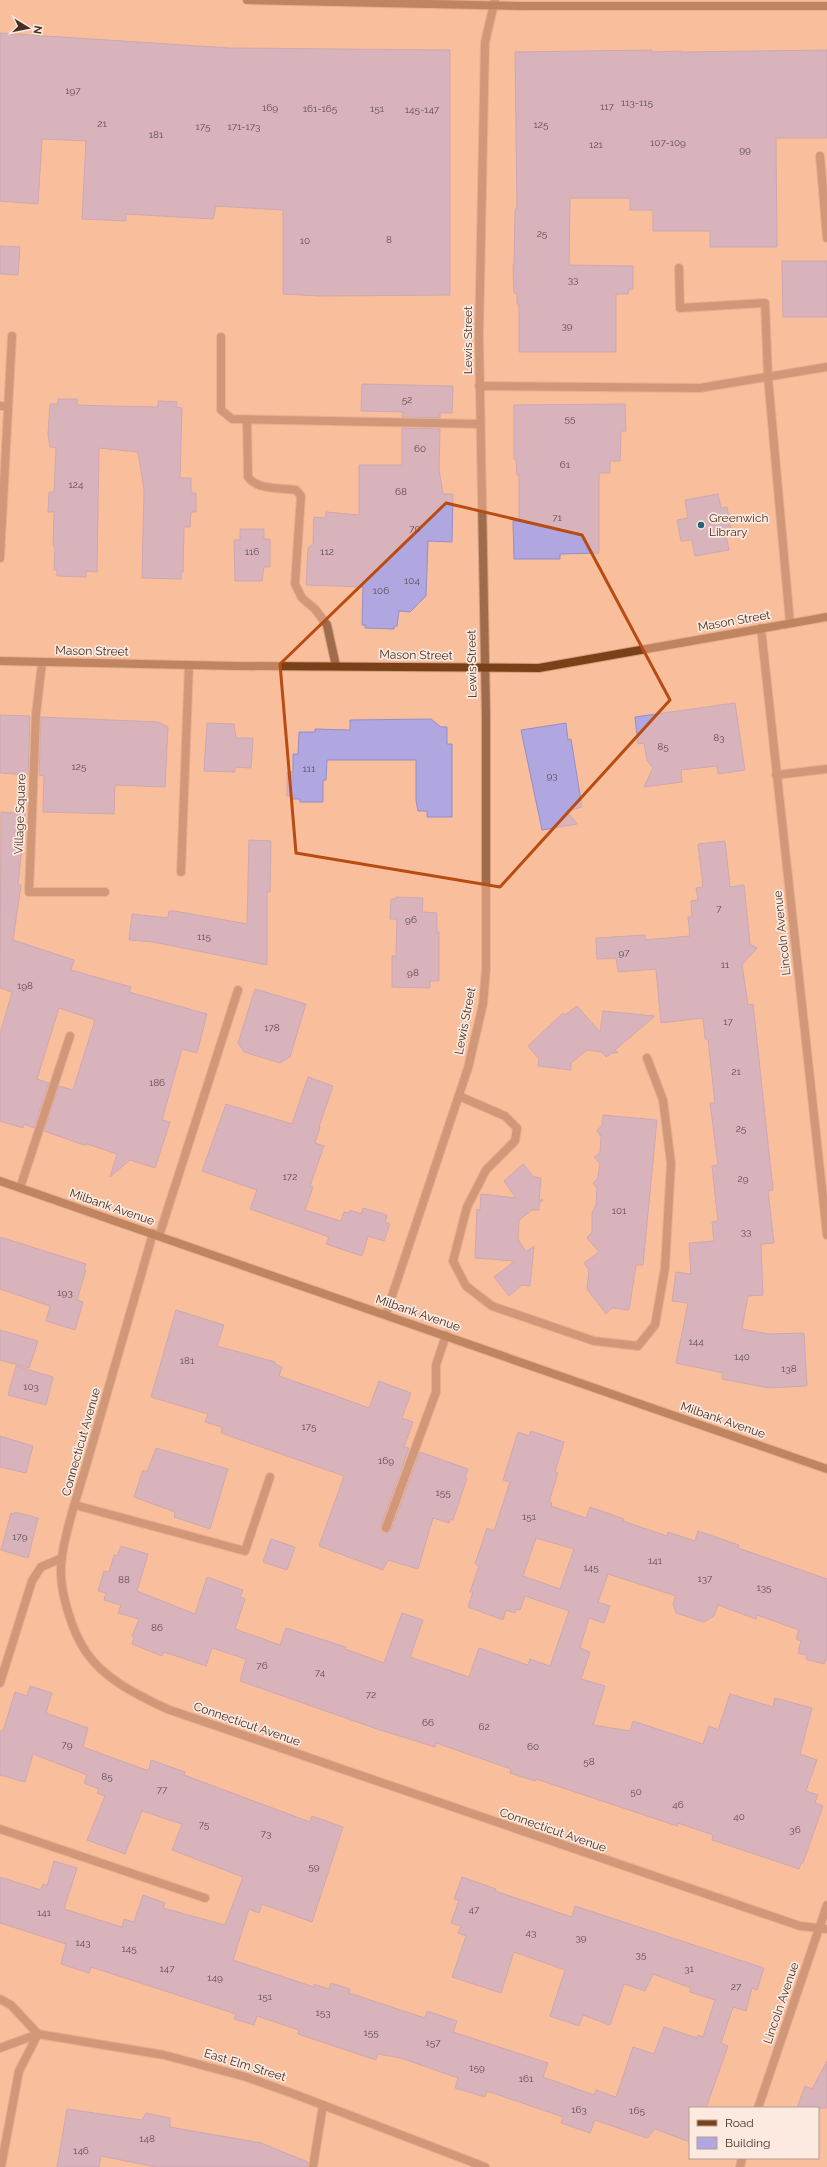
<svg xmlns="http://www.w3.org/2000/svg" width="827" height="2167" font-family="Raleway,sans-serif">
	<rect width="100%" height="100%" fill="#f9be9c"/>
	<g fill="#b0a6e0" stroke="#978ec6" fill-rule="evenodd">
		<polygon points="0,33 230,48 450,50 450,295 320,296 283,294 283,210 216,206 213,219 126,214 126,221 82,219 86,141 42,139 38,204 0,201"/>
		<polygon points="652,50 652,52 681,51 681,52 827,50 827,138 776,138 777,247 710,247 710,231 653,231 653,210 630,210 630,198 570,198 569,265 633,266 633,289 629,289 628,294 616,294 616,352 519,352 519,304 517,304 517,293 514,293 513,265 514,265 515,209 517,209 515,52"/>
		<polygon points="0,246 20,247 18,275 0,274"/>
		<polygon points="782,261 827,261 827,317 783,317"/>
		<polygon points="362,384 453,386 452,413 440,413 440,418 402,417 403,412 361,411"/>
		<polygon points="58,399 77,399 77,405 108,406 158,407 158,401 177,402 176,407 182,408 180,478 191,478 191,493 196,493 196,512 191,512 190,527 184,527 183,572 181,572 181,579 142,578 144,489 138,452 99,448 97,572 86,571 86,577 57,576 57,570 54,570 55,549 53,545 54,512 48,512 49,492 54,492 56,448 50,447 48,435 50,404 58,404"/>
		<polygon points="625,404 626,431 621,431 620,461 610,461 610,473 599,473 599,553 560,554 560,559 514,559 513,521 519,521 519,475 517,475 516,459 514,459 514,405"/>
		<polygon points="402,428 440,429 439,469 443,494 453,494 452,542 428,541 426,596 410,612 399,611 397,626 394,626 394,629 365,628 365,625 362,625 363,587 306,585 308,548 313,544 314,517 326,518 326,512 359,515 359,465 402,465"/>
		<polygon points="718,494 721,508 727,507 731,529 725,530 729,550 695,556 692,540 681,541 677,520 688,518 685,500"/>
		<polygon points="240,529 264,529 264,539 270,539 270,567 264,567 262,581 235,581 234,540 240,540"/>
		<polygon points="735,703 745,770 718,774 717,766 681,770 682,782 644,787 653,768 647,760 644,743 638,744 635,717"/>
		<polygon points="0,715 30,716 28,775 0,773"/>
		<polygon points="41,717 158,722 168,727 165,787 115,785 114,814 43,812 44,776 39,775"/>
		<polygon points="431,719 441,727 447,727 447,744 452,744 452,817 427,817 427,811 418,811 416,800 416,760 327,760 326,780 323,780 323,802 300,802 300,799 292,799 292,796 287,796 287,772 293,772 293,754 298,754 299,732 315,732 315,729 350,730 350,720"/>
		<polygon points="207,723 234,724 236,738 253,738 251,768 235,767 235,772 204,771"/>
		<polygon points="566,723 568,740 571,739 582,807 567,811 577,824 542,830 521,730"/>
		<polygon points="1,812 25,814 18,885 21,885 13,940 74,960 71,970 131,987 129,992 207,1014 197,1053 182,1049 162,1120 170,1122 155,1168 130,1160 110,1177 117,1154 87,1144 84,1145 44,1131 59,1086 73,1090 95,1020 59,1008 37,1079 49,1083 34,1128 24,1124 23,1128 0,1121 0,1034 12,992 0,988"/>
		<polygon points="249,840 271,841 270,892 267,892 267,965 153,942 129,940 132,914 168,918 169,911 175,911 247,924"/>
		<polygon points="725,841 730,887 744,885 750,944 757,948 742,965 748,1005 753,1004 773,1190 768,1191 774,1243 761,1244 763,1295 748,1296 742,1329 769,1334 804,1333 807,1386 769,1388 722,1379 723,1373 676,1363 688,1303 672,1301 676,1272 691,1274 689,1243 714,1241 712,1222 718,1221 712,1166 718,1165 710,1103 715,1103 708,1039 705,1039 703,1018 661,1023 656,969 618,972 616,958 597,959 596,938 645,935 645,940 690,936 688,917 692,917 691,901 698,900 696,888 703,887 698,844"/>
		<polygon points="396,897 423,898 422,912 437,913 437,932 439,932 439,981 430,981 430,988 392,987 392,956 396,956 397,919 390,919 391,899 396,899"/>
		<polygon points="255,989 306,1004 290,1057 280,1063 244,1052 238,1043"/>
		<polygon points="577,1006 600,1032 603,1011 655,1016 615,1050 618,1053 612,1053 606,1057 602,1052 587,1050 571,1063 571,1070 538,1066 539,1059 528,1046 563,1013 565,1015"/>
		<polygon points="308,1077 333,1086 319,1127 320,1127 315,1143 324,1146 310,1186 313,1187 305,1210 341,1221 344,1212 349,1213 350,1210 361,1214 363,1208 387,1215 385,1222 390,1224 384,1241 368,1236 362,1256 326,1244 329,1237 250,1209 257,1190 202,1171 226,1104 292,1124"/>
		<polygon points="603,1115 657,1120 643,1265 636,1265 629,1310 612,1308 606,1314 587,1289 589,1270 584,1263 599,1252 587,1238 592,1232 592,1213 596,1205 597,1189 593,1183 598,1178 600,1163 594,1157 600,1153 601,1136 597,1131 602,1125"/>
		<polygon points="523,1164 534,1177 541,1178 539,1200 543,1200 539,1204 539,1210 532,1210 519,1220 518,1239 526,1252 534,1246 530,1286 522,1285 509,1296 494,1277 515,1261 475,1258 477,1209 480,1210 481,1194 516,1198 504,1181"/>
		<polygon points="0,1237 86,1264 84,1270 86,1270 77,1300 83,1302 75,1330 46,1321 50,1306 0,1289"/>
		<polygon points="176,1310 224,1325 217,1346 275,1362 275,1364 282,1367 279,1376 331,1394 369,1408 379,1381 411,1393 402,1418 413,1422 404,1447 409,1448 381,1526 382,1531 387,1533 391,1530 420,1452 468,1469 465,1477 467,1478 453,1520 450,1519 449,1523 433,1518 418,1569 388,1560 383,1570 319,1546 344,1476 221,1433 222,1427 205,1422 208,1414 151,1397"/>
		<polygon points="0,1330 38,1341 29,1368 0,1360"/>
		<polygon points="16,1366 53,1377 46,1405 8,1395"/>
		<path d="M 531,1431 L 564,1442 L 555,1472 L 558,1473 L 549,1502 L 552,1503 L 551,1506 L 586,1518 L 590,1507 L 624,1519 L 623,1521 L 667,1536 L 668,1532 L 695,1541 L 698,1531 L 739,1545 L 738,1548 L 827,1579 L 827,1660 L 825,1660 L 824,1664 L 806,1659 L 807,1655 L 798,1653 L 801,1641 L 796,1639 L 799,1630 L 757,1615 L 756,1619 L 718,1605 L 714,1616 L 704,1622 L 676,1613 L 673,1604 L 676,1596 L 608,1574 L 598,1602 L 610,1606 L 604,1623 L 589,1618 L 580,1648 L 590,1652 L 581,1679 L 605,1686 L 593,1725 L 630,1731 L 633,1721 L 703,1744 L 709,1726 L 718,1730 L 730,1694 L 773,1707 L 775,1698 L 812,1708 L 800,1754 L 817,1760 L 806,1791 L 818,1795 L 815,1803 L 823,1806 L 803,1863 L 801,1863 L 799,1869 L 712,1840 L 713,1835 L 678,1823 L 677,1826 L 536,1779 L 535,1781 L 510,1773 L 511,1769 L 436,1743 L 435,1747 L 377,1729 L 240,1681 L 246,1659 L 212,1648 L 206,1666 L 164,1652 L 162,1656 L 132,1644 L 134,1637 L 132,1636 L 139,1619 L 118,1613 L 121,1605 L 104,1600 L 106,1593 L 98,1591 L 104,1571 L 109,1572 L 114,1555 L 117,1556 L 121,1546 L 148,1554 L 137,1591 L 195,1614 L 207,1577 L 243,1590 L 240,1597 L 245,1599 L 235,1629 L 280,1645 L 286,1628 L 346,1647 L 345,1649 L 384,1663 L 402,1613 L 423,1620 L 410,1657 L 469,1677 L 479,1648 L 528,1665 L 530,1659 L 550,1666 L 569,1611 L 525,1596 L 520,1610 L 516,1609 L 515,1613 L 506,1610 L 503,1620 L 468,1607 L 473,1592 L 470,1592 L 479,1566 L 475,1564 L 487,1528 L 494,1531 L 510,1482 L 503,1480 L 518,1432 L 529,1436 ZM 536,1538 L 574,1549 L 560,1589 L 523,1576 Z"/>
		<polygon points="0,1436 33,1446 26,1473 0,1467"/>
		<polygon points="156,1448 228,1469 210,1529 174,1517 175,1512 134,1497 143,1470 147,1472"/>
		<polygon points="15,1512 38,1518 28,1558 1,1550 11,1513 14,1514"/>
		<polygon points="271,1539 295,1547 287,1570 263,1562"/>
		<polygon points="30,1686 52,1693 46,1713 88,1728 83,1747 146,1770 149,1769 151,1760 185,1772 184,1775 310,1822 312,1816 343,1827 312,1922 262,1904 259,1913 249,1909 233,1960 314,1987 314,1984 329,1989 331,1983 350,1989 349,1993 425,2018 427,2011 457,2021 453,2032 548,2063 543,2077 594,2095 596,2090 616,2097 633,2047 654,2054 664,2027 697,2038 698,2035 703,2037 715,2000 690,1992 691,1988 653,1974 645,1991 624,1984 610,2025 583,2015 579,2026 550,2016 565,1970 514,1952 501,1993 452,1977 466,1936 458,1933 461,1926 451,1923 459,1900 454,1899 462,1877 496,1889 495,1891 572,1917 575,1906 764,1968 757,1990 752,1988 746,2011 733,2007 721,2043 728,2046 706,2108 690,2108 690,2142 655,2129 647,2138 595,2120 590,2133 561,2123 563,2117 487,2091 485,2097 455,2088 458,2078 401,2058 378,2054 376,2060 298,2034 299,2030 257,2016 254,2025 234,2019 236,2014 91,1967 89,1973 61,1964 66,1944 0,1923 0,1877 41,1890 43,1884 47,1886 54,1861 77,1868 64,1909 122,1927 124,1919 134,1922 143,1895 165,1903 163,1908 225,1925 243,1877 172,1850 182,1824 142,1811 125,1854 87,1840 105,1796 97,1793 99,1789 84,1783 87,1775 33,1754 25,1782 0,1775 0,1731 3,1731 15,1692 27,1696"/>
		<polygon points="827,2061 827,2108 797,2108 805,2086 812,2089"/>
		<polygon points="67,2109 142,2120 146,2113 170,2118 170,2127 261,2143 308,2162 308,2167 156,2167 101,2156 99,2167 57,2167"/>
	</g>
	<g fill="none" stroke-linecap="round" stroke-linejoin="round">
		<defs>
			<g id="lane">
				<polyline points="820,156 827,238"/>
				<polyline points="679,268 680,308 765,303 768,377 790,623"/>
				<polyline points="221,337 221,410 232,419 480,424"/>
				<polyline points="479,386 700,388 827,367"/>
				<polyline points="0,406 8,406"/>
				<path d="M 247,420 L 248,477 C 257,490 281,488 296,490 L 301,496 L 295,584 L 302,598 L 315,609 L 327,625 L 336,666"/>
				<polyline points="0,558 12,336"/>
				<polyline points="42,663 36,714 29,892 105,892"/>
				<polyline points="776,775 827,769"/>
				<polyline points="181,872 189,665"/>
				<polyline points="459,1096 505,1116 517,1128 515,1141 486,1170 467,1207 453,1261 466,1286 492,1306 594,1341 638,1346 655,1325 665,1268 671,1163 663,1100 647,1058"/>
				<polyline points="20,1188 70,1036"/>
				<polyline points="159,1236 238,990"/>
				<polyline points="75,1505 245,1551 270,1477"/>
				<polyline points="386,1528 436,1392 436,1365 446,1335"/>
				<polyline points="0,1683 32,1581 41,1567 62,1558"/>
				<polyline points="0,1829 205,1898"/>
				<polyline points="313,2167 323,2105"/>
			</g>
			<g id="street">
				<polyline points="761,628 827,1235"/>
				<path d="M 153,1233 C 131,1311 108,1389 86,1466 C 78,1494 59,1548 61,1575 C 62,1598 73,1633 86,1652 C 105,1680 138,1695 167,1709 L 800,1926 L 827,1929"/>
				<polyline points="386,1314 468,1068 483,1004 486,969 486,716 479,336 485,42 495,0"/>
				<polyline points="0,1999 11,2005 38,2034 164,2055 246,2077 294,2094 485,2167"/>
				<polyline points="0,2048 38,2034"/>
				<polyline points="758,2108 827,1905"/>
				<polyline points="1,2167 19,2071 38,2034"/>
				<polyline points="740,2167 742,2158"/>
			</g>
			<g id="secondary">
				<polyline points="247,0 523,6 827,6"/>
				<polyline points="0,661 237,666 539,668 827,617"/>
				<polyline points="0,1181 827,1469"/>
			</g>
		</defs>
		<use href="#lane" stroke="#d29f81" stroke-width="10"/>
		<use href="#street" stroke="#d29f81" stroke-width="10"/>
		<use href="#secondary" stroke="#d29f81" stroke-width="10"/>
		<use href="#lane" stroke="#9e6c4d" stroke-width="8"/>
		<use href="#street" stroke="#9e6c4d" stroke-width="8"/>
		<use href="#secondary" stroke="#7a4018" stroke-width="8"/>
	</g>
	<path d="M0 0H827V2167H0ZM 446,503 L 582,535 L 670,700 L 500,887 L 296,853 L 280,664 Z" fill="#f9be9c" fill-opacity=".55" fill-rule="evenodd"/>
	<path fill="none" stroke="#b84c13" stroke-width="3" stroke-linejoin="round" d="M 446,503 L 582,535 L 670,700 L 500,887 L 296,853 L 280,664 Z"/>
	<circle fill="#2a617c" stroke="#fce9df" stroke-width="1.5" cx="701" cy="525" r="4"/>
	<g text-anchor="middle" stroke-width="3.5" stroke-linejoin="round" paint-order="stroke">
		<g font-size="10" fill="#614d52">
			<text x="73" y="94">197</text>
			<text x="637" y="106">113-115</text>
			<text x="607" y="110">117</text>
			<text x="270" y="111">169</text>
			<text x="320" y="112">161-165</text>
			<text x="377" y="112">151</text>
			<text x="422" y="113">145-147</text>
			<text x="102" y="127">21</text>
			<text x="541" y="128">125</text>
			<text x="203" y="130">175</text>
			<text x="244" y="130">171-173</text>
			<text x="156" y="138">181</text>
			<text x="668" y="146">107-109</text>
			<text x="596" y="148">121</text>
			<text x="745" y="153">99</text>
			<text x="542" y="237">25</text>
			<text x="389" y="243">8</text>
			<text x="305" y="244">10</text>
			<text x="573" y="283">33</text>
			<text x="567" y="329">39</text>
			<text x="407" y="403">52</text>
			<text x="570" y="422">55</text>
			<text x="420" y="452">60</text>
			<text x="565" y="468">61</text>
			<text x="76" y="488">124</text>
			<text x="401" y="495">68</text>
			<text x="557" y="521">71</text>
			<text x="415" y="532">70</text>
			<text x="252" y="555">116</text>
			<text x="327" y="555">112</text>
			<text x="412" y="584">104</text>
			<text x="381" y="594">106</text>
			<text x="719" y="741">83</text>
			<text x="663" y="750">85</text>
			<text x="79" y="770">125</text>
			<text x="309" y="772">111</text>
			<text x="552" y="779">93</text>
			<text x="719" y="912">7</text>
			<text x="411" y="923">96</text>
			<text x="204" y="940">115</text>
			<text x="624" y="956">97</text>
			<text x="725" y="968">11</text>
			<text x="413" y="976">98</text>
			<text x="25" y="989">198</text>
			<text x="728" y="1025">17</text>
			<text x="272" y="1031">178</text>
			<text x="736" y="1075">21</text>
			<text x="157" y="1086">186</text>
			<text x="741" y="1132">25</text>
			<text x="290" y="1180">172</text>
			<text x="743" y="1182">29</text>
			<text x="619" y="1214">101</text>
			<text x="746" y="1235">33</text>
			<text x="65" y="1296">193</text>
			<text x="696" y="1345">144</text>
			<text x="742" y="1360">140</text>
			<text x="187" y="1364">181</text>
			<text x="789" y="1372">138</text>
			<text x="31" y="1390">103</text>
			<text x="309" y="1430">175</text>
			<text x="386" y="1464">169</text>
			<text x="443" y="1496">155</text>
			<text x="529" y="1520">151</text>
			<text x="20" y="1540">179</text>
			<text x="655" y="1564">141</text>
			<text x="591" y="1571">145</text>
			<text x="705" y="1582">137</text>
			<text x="124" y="1583">88</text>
			<text x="764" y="1591">135</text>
			<text x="157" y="1631">86</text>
			<text x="262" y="1669">76</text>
			<text x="320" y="1676">74</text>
			<text x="371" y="1698">72</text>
			<text x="428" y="1726">66</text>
			<text x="484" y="1730">62</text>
			<text x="67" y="1748">79</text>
			<text x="533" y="1750">60</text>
			<text x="589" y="1765">58</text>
			<text x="107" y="1780">85</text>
			<text x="162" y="1793">77</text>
			<text x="636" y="1795">50</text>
			<text x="678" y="1808">46</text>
			<text x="739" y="1820">40</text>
			<text x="204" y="1828">75</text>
			<text x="795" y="1833">36</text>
			<text x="266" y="1837">73</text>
			<text x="314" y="1870">59</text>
			<text x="474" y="1913">47</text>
			<text x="44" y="1916">141</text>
			<text x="531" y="1936">43</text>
			<text x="581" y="1941">39</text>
			<text x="83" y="1946">143</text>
			<text x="129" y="1952">145</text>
			<text x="641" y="1958">35</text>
			<text x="167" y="1972">147</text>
			<text x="689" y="1972">31</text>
			<text x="215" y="1981">149</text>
			<text x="736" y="1990">27</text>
			<text x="265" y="2000">151</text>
			<text x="323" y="2016">153</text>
			<text x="371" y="2036">155</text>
			<text x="433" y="2046">157</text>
			<text x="477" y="2071">159</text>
			<text x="526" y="2082">161</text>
			<text x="579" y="2113">163</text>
			<text x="637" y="2114">165</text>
			<text x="147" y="2142">148</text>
			<text x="81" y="2154">146</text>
		</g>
		<g font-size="12" fill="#472f22" stroke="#fce9df">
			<text transform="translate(468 340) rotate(-90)" y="4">Lewis Street</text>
			<text transform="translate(734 621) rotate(-10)" y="4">Mason Street</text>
			<text transform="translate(92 651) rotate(1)" y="4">Mason Street</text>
			<text transform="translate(416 655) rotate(1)" y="4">Mason Street</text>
			<text transform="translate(472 664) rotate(-91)" y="4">Lewis Street</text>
			<text transform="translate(20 814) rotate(-88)" y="4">Village Square</text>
			<text transform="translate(782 933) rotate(-96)" y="4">Lincoln Avenue</text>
			<text transform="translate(465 1021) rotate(-79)" y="4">Lewis Street</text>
			<text transform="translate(112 1207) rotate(19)" y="4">Milbank Avenue</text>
			<text transform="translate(418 1313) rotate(19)" y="4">Milbank Avenue</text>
			<text transform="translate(723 1420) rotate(19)" y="4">Milbank Avenue</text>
			<text transform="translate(81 1442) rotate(-74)" y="4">Connecticut Avenue</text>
			<text transform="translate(247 1724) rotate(19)" y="4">Connecticut Avenue</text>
			<text transform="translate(553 1830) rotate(19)" y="4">Connecticut Avenue</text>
			<text transform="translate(781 2003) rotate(-71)" y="4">Lincoln Avenue</text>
			<text transform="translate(245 2065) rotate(17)" y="4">East Elm Street</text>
		</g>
		<g font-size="12" fill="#472f22" stroke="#fce9df" text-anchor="start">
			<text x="709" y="522">Greenwich<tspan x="709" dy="14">Library</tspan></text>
		</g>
	</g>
	<rect x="689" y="2107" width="130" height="52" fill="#fce9df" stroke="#b49f93"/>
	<rect x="697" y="2120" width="20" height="6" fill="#7a4018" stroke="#b49f93"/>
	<text x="725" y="2127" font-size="12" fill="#472f22">Road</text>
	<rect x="697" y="2137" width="20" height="12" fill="#b0a6e0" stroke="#b49f93"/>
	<text x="725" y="2147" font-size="12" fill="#472f22">Building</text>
	<g transform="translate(28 28) rotate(100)" stroke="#fce9df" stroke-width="3" paint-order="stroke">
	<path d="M0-3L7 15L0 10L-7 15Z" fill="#472f22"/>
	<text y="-6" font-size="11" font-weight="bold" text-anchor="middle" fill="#472f22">N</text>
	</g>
</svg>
